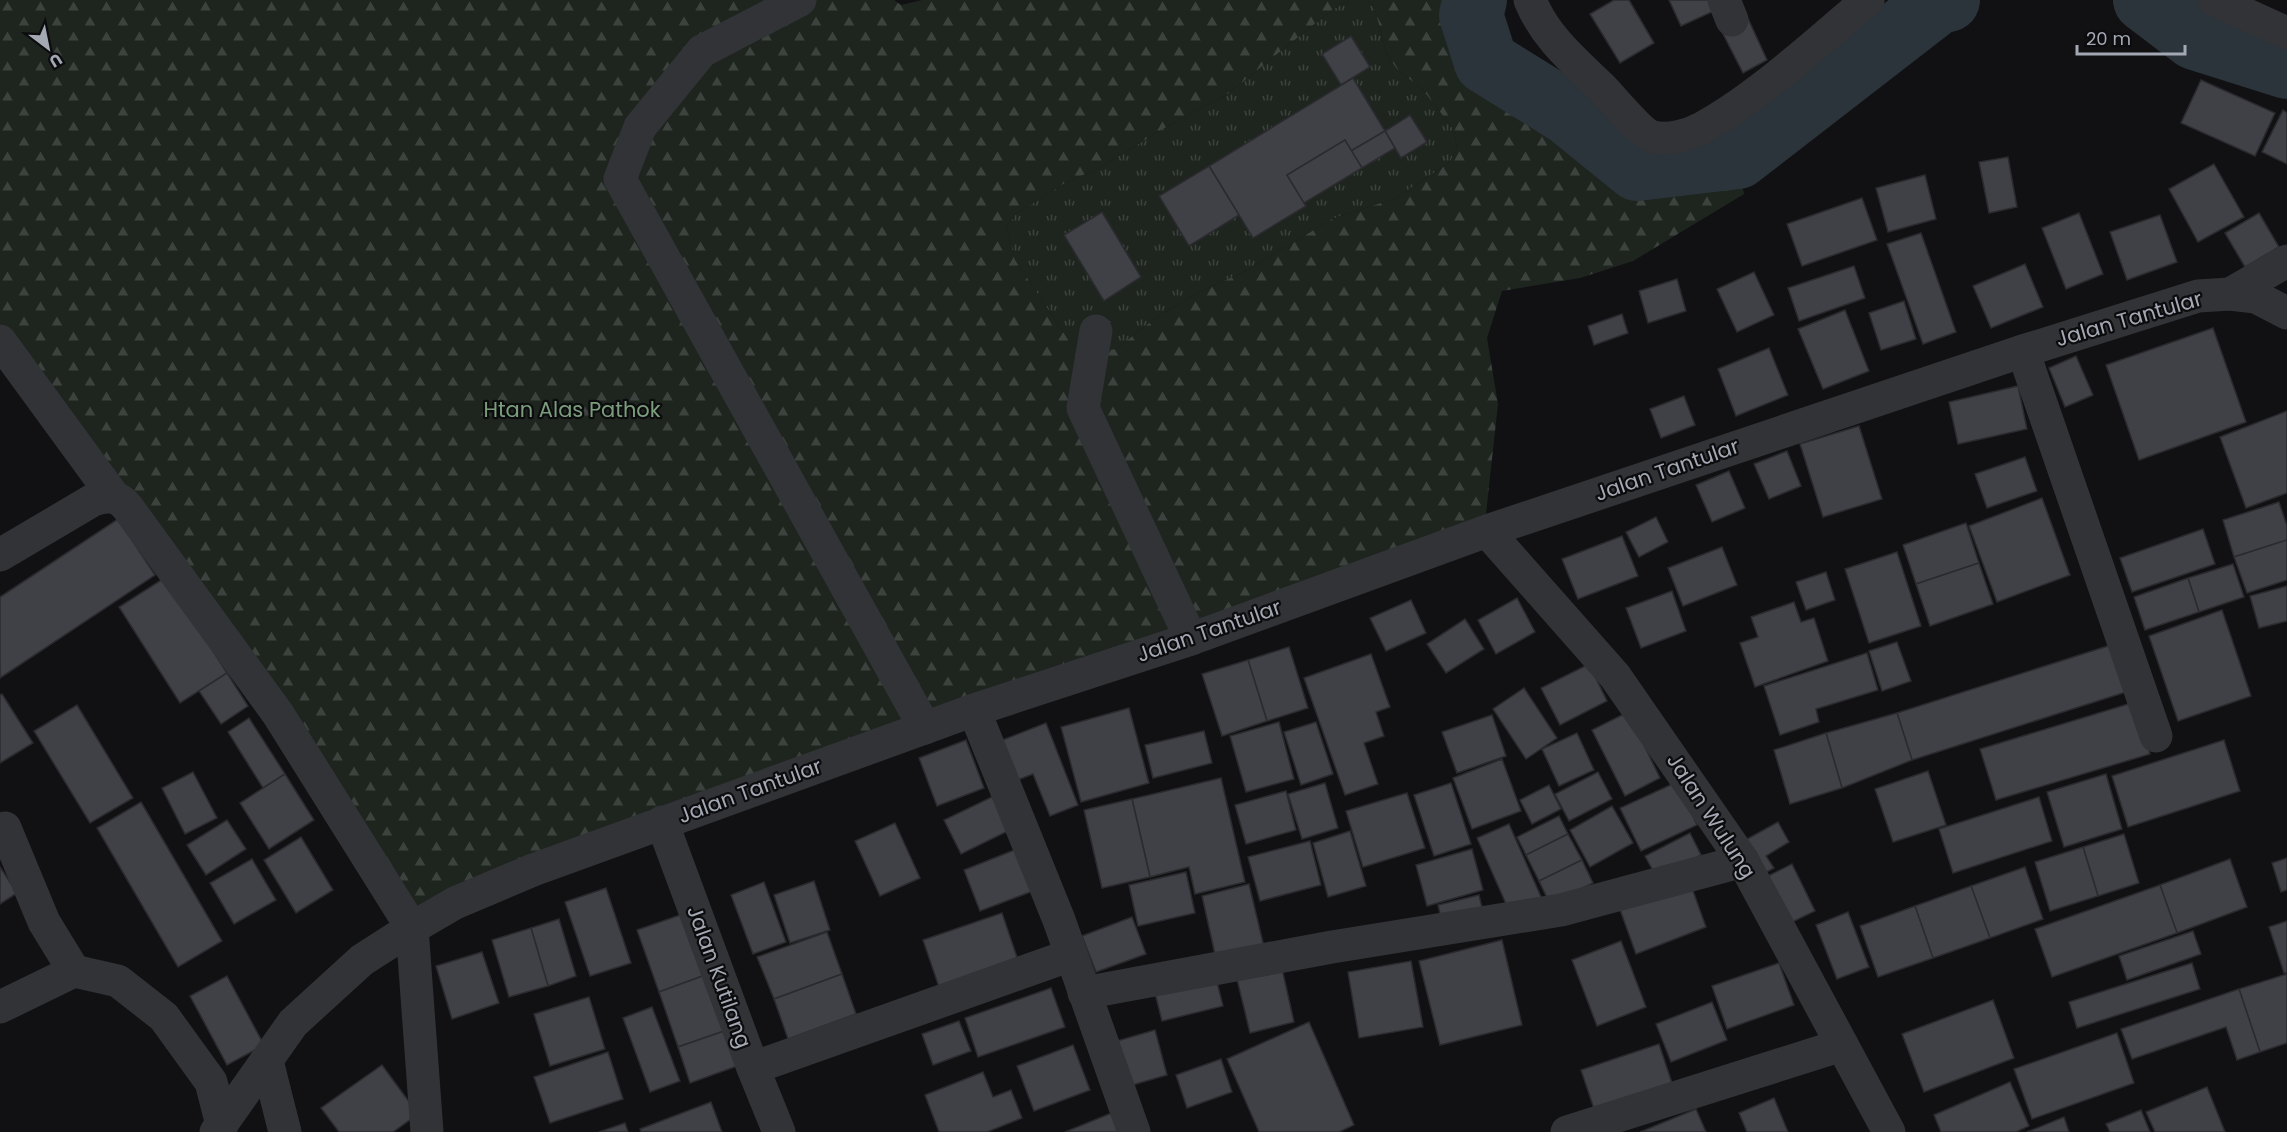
<svg xmlns="http://www.w3.org/2000/svg" width="2287" height="1132" font-family="Poppins,sans-serif">
	<defs>
		<pattern id="grass-tufts" width="24" height="20" patternUnits="userSpaceOnUse" patternTransform="scale(1.5)"><rect width="24" height="20" fill="#1e251f"/><path d="M3 7l-1-3M5 7V3M7 7l1-3M15 17l-1-3M17 17v-4M19 17l1-3" fill="none" stroke="#3c423d"/></pattern>
		<pattern id="forest-firs" width="22" height="20" patternUnits="userSpaceOnUse" patternTransform="scale(1.5)"><rect width="22" height="20" fill="#1e251f"/><path d="M5 1l3.5 6h-7zM16 11l3.5 6h-7z" fill="#3c423d"/></pattern>
	</defs>
	<rect width="100%" height="100%" fill="#111113"/>
	<polygon fill="url(#grass-tufts)" points="1350,0 1367,0 1374,6 1387,55 1397,69 1423,90 1454,130 1457,147 1450,162 1396,198 1332,219 1246,271 1201,291 1157,317 1116,349 1085,353 1071,344 1015,260 1006,227 1017,213 1065,183 1097,169 1178,120 1225,96 1332,10"/>
	<polygon fill="url(#forest-firs)" points="0,0 894,0 901,5 922,0 1350,0 1332,10 1225,96 1178,120 1097,169 1065,183 1017,213 1006,227 1015,260 1071,344 1085,353 1116,349 1157,317 1201,291 1246,271 1332,219 1396,198 1450,162 1457,147 1454,130 1423,90 1397,69 1387,55 1374,6 1367,0 1467,0 1463,15 1479,66 1564,120 1635,177 1738,165 1744,194 1633,261 1580,278 1502,291 1487,338 1498,404 1485,523 452,896 412,908 0,332"/>
	<g fill="none" stroke-linecap="round" stroke-linejoin="round">
		<g stroke="#2b343b" stroke-width="64">
			<polyline points="1475,0 1471,15 1486,62 1568,113 1637,169 1738,157 1937,3 1948,0"/>
			<polyline points="2145,0 2195,38 2287,67"/>
		</g>
	</g>
	<g fill="#404146" stroke="#2b2b2f" stroke-width="1.5">
		<polygon points="1614,0 1629,0 1654,43 1620,63 1590,14"/>
		<polygon points="1669,0 1709,0 1714,11 1681,26"/>
		<polygon points="1746,14 1767,60 1743,73 1720,28"/>
		<polygon points="1351,36 1370,67 1341,85 1322,54"/>
		<polygon points="1353,78 1385,131 1351,151 1345,140 1287,175 1306,206 1253,238 1209,166"/>
		<polygon points="2201,80 2275,113 2255,156 2181,123"/>
		<polygon points="2283,110 2287,113 2287,164 2262,152"/>
		<polygon points="1410,115 1427,142 1401,158 1385,131"/>
		<polygon points="1385,131 1395,148 1362,168 1351,151"/>
		<polygon points="1345,140 1362,168 1304,203 1287,175"/>
		<polygon points="2008,157 2017,207 1989,213 1979,162"/>
		<polygon points="2214,164 2244,217 2198,242 2169,189"/>
		<polygon points="1209,166 1239,215 1189,246 1159,196"/>
		<polygon points="1925,175 1936,219 1888,232 1876,188"/>
		<polygon points="1862,198 1877,240 1802,266 1787,224"/>
		<polygon points="1102,212 1141,277 1104,301 1064,235"/>
		<polygon points="2079,213 2103,274 2066,289 2042,228"/>
		<polygon points="2259,213 2279,247 2245,267 2225,233"/>
		<polygon points="2160,215 2177,262 2127,280 2110,232"/>
		<polygon points="1921,233 1956,332 1923,344 1887,244"/>
		<polygon points="2025,264 2043,307 1991,328 1973,286"/>
		<polygon points="1854,266 1865,298 1799,321 1788,288"/>
		<polygon points="1754,272 1774,315 1737,332 1717,289"/>
		<polygon points="1677,279 1686,311 1648,323 1639,291"/>
		<polygon points="1904,301 1916,339 1881,350 1869,313"/>
		<polygon points="1845,310 1869,371 1823,389 1798,329"/>
		<polygon points="1622,314 1628,333 1594,345 1588,326"/>
		<polygon points="2213,328 2246,422 2139,460 2106,365"/>
		<polygon points="1769,348 1788,395 1736,416 1718,369"/>
		<polygon points="2076,356 2093,395 2065,407 2049,368"/>
		<polygon points="2018,386 2027,429 1958,444 1949,402"/>
		<polygon points="1684,396 1695,425 1661,438 1650,409"/>
		<polygon points="2287,411 2287,493 2246,508 2220,437"/>
		<polygon points="1859,426 1882,499 1823,517 1800,444"/>
		<polygon points="1787,451 1801,486 1769,499 1754,464"/>
		<polygon points="2025,457 2037,491 1987,508 1975,474"/>
		<polygon points="1729,471 1745,508 1712,522 1696,485"/>
		<polygon points="2042,498 2070,575 1997,602 1969,526"/>
		<polygon points="2279,502 2287,526 2287,540 2234,557 2223,520"/>
		<polygon points="1656,517 1668,542 1639,557 1626,532"/>
		<polygon points="118,519 155,575 0,678 0,597"/>
		<polygon points="1966,523 1979,563 1916,584 1903,545"/>
		<polygon points="2203,529 2215,564 2132,592 2120,558"/>
		<polygon points="1622,536 1638,576 1578,599 1562,559"/>
		<polygon points="2287,540 2287,580 2247,593 2234,557"/>
		<polygon points="1722,547 1737,585 1683,606 1668,568"/>
		<polygon points="1897,552 1921,626 1869,643 1845,569"/>
		<polygon points="1979,563 1993,604 1930,626 1916,584"/>
		<polygon points="2233,564 2244,597 2199,612 2188,578"/>
		<polygon points="1826,572 1835,600 1806,610 1796,582"/>
		<polygon points="166,577 227,673 180,703 119,607"/>
		<polygon points="2188,578 2199,612 2145,630 2134,597"/>
		<polygon points="2287,586 2287,621 2259,628 2250,596"/>
		<polygon points="1672,591 1686,631 1641,648 1626,608"/>
		<polygon points="1517,598 1535,632 1496,654 1478,620"/>
		<polygon points="1411,600 1426,633 1386,651 1370,618"/>
		<polygon points="1794,602 1801,622 1814,618 1828,661 1755,687 1740,643 1758,637 1751,617"/>
		<polygon points="2222,610 2251,696 2178,721 2149,636"/>
		<polygon points="1465,619 1484,649 1446,673 1427,644"/>
		<polygon points="1897,642 1911,681 1882,691 1869,651"/>
		<polygon points="2111,645 2126,692 1912,760 1897,713"/>
		<polygon points="1289,647 1308,708 1267,721 1248,660"/>
		<polygon points="1867,653 1878,690 1816,709 1819,722 1780,735 1764,686"/>
		<polygon points="1371,654 1390,707 1376,712 1384,736 1364,743 1378,784 1345,795 1304,678"/>
		<polygon points="1248,660 1267,721 1222,736 1202,674"/>
		<polygon points="1589,664 1607,701 1560,725 1541,688"/>
		<polygon points="227,673 248,706 221,724 199,691"/>
		<polygon points="1524,688 1557,738 1526,759 1493,709"/>
		<polygon points="2,694 33,743 0,763 0,695"/>
		<polygon points="2135,702 2150,754 1996,800 1980,749"/>
		<polygon points="77,705 133,798 90,823 34,731"/>
		<polygon points="1129,708 1149,783 1081,802 1061,727"/>
		<polygon points="1628,712 1660,778 1625,796 1592,730"/>
		<polygon points="1897,713 1912,760 1842,788 1826,733"/>
		<polygon points="1492,715 1506,756 1457,773 1442,732"/>
		<polygon points="249,718 285,774 263,788 228,732"/>
		<polygon points="1279,722 1294,779 1246,792 1230,736"/>
		<polygon points="1316,722 1333,774 1301,785 1284,732"/>
		<polygon points="1046,723 1078,805 1050,816 1033,774 1015,781 1000,741"/>
		<polygon points="1204,731 1212,763 1153,778 1145,745"/>
		<polygon points="1577,733 1594,770 1559,786 1542,749"/>
		<polygon points="1826,733 1842,788 1790,804 1774,750"/>
		<polygon points="966,740 984,788 937,806 919,758"/>
		<polygon points="2224,740 2240,791 2128,827 2112,776"/>
		<polygon points="1502,759 1521,811 1472,829 1453,778"/>
		<polygon points="1928,771 1946,825 1893,842 1875,789"/>
		<polygon points="193,772 217,818 185,834 162,788"/>
		<polygon points="1598,772 1612,799 1569,821 1555,794"/>
		<polygon points="285,774 314,820 269,849 240,803"/>
		<polygon points="2106,774 2122,829 2064,847 2047,792"/>
		<polygon points="1221,778 1245,882 1195,894 1189,867 1150,877 1132,799"/>
		<polygon points="1677,782 1697,825 1641,851 1620,808"/>
		<polygon points="1325,783 1338,828 1302,839 1288,794"/>
		<polygon points="1451,783 1471,844 1434,856 1414,795"/>
		<polygon points="1549,785 1561,809 1532,824 1520,800"/>
		<polygon points="1286,791 1296,830 1246,844 1235,805"/>
		<polygon points="1407,793 1425,848 1363,867 1346,811"/>
		<polygon points="996,795 1012,829 961,854 944,820"/>
		<polygon points="2039,797 2052,841 1953,873 1939,829"/>
		<polygon points="1132,799 1150,877 1102,888 1084,810"/>
		<polygon points="141,802 222,941 178,967 97,828"/>
		<polygon points="1612,806 1633,843 1590,867 1570,830"/>
		<polygon points="1559,816 1568,834 1526,855 1517,837"/>
		<polygon points="227,820 246,849 206,875 187,845"/>
		<polygon points="1778,822 1789,842 1766,856 1774,868 1758,877 1738,844"/>
		<polygon points="895,823 920,878 880,896 855,841"/>
		<polygon points="1509,824 1542,899 1510,913 1477,838"/>
		<polygon points="1350,831 1366,886 1328,897 1313,843"/>
		<polygon points="1690,833 1701,855 1657,878 1645,856"/>
		<polygon points="1568,834 1582,860 1539,881 1526,855"/>
		<polygon points="2124,834 2139,883 2098,896 2083,847"/>
		<polygon points="301,837 333,890 296,913 264,860"/>
		<polygon points="1310,841 1321,885 1260,901 1248,857"/>
		<polygon points="2083,847 2098,896 2050,911 2035,862"/>
		<polygon points="1017,849 1033,891 980,911 964,870"/>
		<polygon points="1472,849 1483,890 1427,906 1416,865"/>
		<polygon points="2287,858 2287,890 2281,892 2272,863"/>
		<polygon points="252,859 276,900 234,924 210,883"/>
		<polygon points="2230,859 2247,907 2177,933 2160,885"/>
		<polygon points="1582,860 1593,883 1550,904 1539,881"/>
		<polygon points="1792,864 1815,911 1788,924 1764,878"/>
		<polygon points="0,867 17,893 0,904"/>
		<polygon points="2025,867 2043,919 1990,938 1971,886"/>
		<polygon points="1186,872 1195,913 1138,926 1129,885"/>
		<polygon points="1688,877 1706,927 1636,954 1618,904"/>
		<polygon points="814,881 830,930 790,943 774,895"/>
		<polygon points="764,882 786,942 753,954 731,895"/>
		<polygon points="1249,884 1264,947 1216,959 1202,896"/>
		<polygon points="2160,885 2177,933 2052,977 2035,929"/>
		<polygon points="1971,886 1990,938 1933,958 1915,906"/>
		<polygon points="606,888 631,963 590,976 565,902"/>
		<polygon points="1479,895 1484,916 1443,926 1438,905"/>
		<polygon points="1915,906 1933,958 1878,977 1860,926"/>
		<polygon points="1848,912 1869,967 1837,979 1816,925"/>
		<polygon points="686,913 708,974 659,992 637,930"/>
		<polygon points="1002,913 1019,963 940,990 923,940"/>
		<polygon points="1132,917 1146,954 1096,972 1082,936"/>
		<polygon points="559,919 576,976 548,986 531,928"/>
		<polygon points="2287,921 2287,973 2284,973 2269,927"/>
		<polygon points="531,928 548,986 509,997 492,940"/>
		<polygon points="2193,931 2201,954 2127,980 2119,956"/>
		<polygon points="827,932 842,974 774,999 757,957"/>
		<polygon points="1502,940 1522,1025 1440,1045 1419,961"/>
		<polygon points="1621,941 1646,1007 1597,1026 1572,960"/>
		<polygon points="482,952 499,1003 452,1019 436,966"/>
		<polygon points="1411,961 1423,1027 1359,1038 1348,972"/>
		<polygon points="1779,963 1794,1005 1727,1029 1712,986"/>
		<polygon points="2192,963 2200,989 2077,1028 2069,1002"/>
		<polygon points="1281,964 1294,1022 1250,1033 1236,975"/>
		<polygon points="708,974 727,1030 678,1047 659,992"/>
		<polygon points="842,974 856,1014 788,1039 774,999"/>
		<polygon points="1215,974 1223,1006 1162,1021 1154,989"/>
		<polygon points="2287,974 2287,1043 2260,1052 2239,989"/>
		<polygon points="227,976 264,1045 227,1065 190,996"/>
		<polygon points="1051,988 1065,1027 978,1057 965,1018"/>
		<polygon points="2239,989 2260,1052 2237,1060 2226,1027 2132,1059 2121,1029"/>
		<polygon points="589,997 605,1049 550,1066 534,1014"/>
		<polygon points="1993,1000 2014,1058 1924,1092 1902,1034"/>
		<polygon points="1712,1002 1727,1040 1671,1062 1656,1024"/>
		<polygon points="652,1007 680,1081 650,1092 623,1018"/>
		<polygon points="959,1021 971,1051 933,1065 922,1034"/>
		<polygon points="1309,1022 1354,1125 1339,1132 1259,1132 1227,1059"/>
		<polygon points="727,1030 740,1065 690,1083 678,1047"/>
		<polygon points="1155,1030 1167,1075 1129,1086 1117,1041"/>
		<polygon points="2117,1033 2134,1083 2032,1119 2014,1069"/>
		<polygon points="1659,1044 1672,1083 1594,1109 1581,1070"/>
		<polygon points="1073,1045 1090,1090 1034,1111 1017,1066"/>
		<polygon points="608,1052 623,1099 550,1123 534,1077"/>
		<polygon points="1221,1059 1232,1092 1187,1108 1176,1075"/>
		<polygon points="382,1065 418,1114 393,1132 339,1132 321,1108"/>
		<polygon points="983,1072 993,1097 1011,1090 1022,1118 987,1132 939,1132 925,1095"/>
		<polygon points="2010,1082 2029,1126 2016,1132 1941,1132 1934,1115"/>
		<polygon points="2207,1087 2225,1132 2155,1132 2146,1112"/>
		<polygon points="1774,1098 1788,1132 1747,1132 1739,1113"/>
		<polygon points="711,1102 722,1132 641,1132 640,1129"/>
		<polygon points="1696,1109 1706,1132 1640,1132"/>
		<polygon points="1119,1110 1128,1132 1065,1132"/>
		<polygon points="2141,1110 2150,1132 2110,1132 2106,1124"/>
		<polygon points="2064,1117 2069,1132 2027,1132"/>
		<polygon points="625,1123 628,1132 599,1132"/>
	</g>
	<g fill="none" stroke-linecap="round" stroke-linejoin="round">
		<g stroke="#323337" stroke-width="33">
			<polyline points="800,0 702,51 640,127 620,179 925,728"/>
			<path d="M 1530,0 C 1545,37 1573,60 1601,87 C 1613,99 1641,134 1653,137 C 1668,141 1689,135 1702,128 C 1759,97 1817,42 1868,0"/>
			<polyline points="1724,0 1732,20"/>
			<polyline points="2214,0 2287,33"/>
			<polyline points="2230,294 2287,261"/>
			<polyline points="1096,331 1083,408 1191,639"/>
			<polyline points="0,341 114,497"/>
			<polyline points="2023,351 2156,736"/>
			<polyline points="1487,531 1615,676 1743,861 1889,1132"/>
			<path d="M 0,555 L 93,500 C 108,495 118,495 128,508 L 278,714 L 412,928 L 427,1132"/>
			<polyline points="974,710 1059,920 1134,1132"/>
			<polyline points="662,822 753,1068 779,1132"/>
			<polyline points="5,828 44,922 74,971"/>
			<polyline points="1084,993 1332,947 1561,910 1743,861"/>
			<polyline points="0,1007 74,971 118,981 164,1017 211,1082 222,1125"/>
			<polyline points="267,1061 285,1132"/>
			<polyline points="753,1068 1071,955"/>
			<polyline points="216,1132 293,1023 362,960 412,928 455,903 533,870 974,710 1191,639 1487,531 2023,351 2198,296 2230,294 2256,297 2287,313"/>
			<polyline points="1567,1132 1842,1045"/>
		</g>
	</g>
	<g text-anchor="middle" stroke-width="4.5" stroke-linejoin="round" paint-order="stroke">
		<g font-size="21" fill="#a3a8b3" stroke="#0c0c0e">
			<text transform="translate(2129 319) rotate(-16)" y="7">Jalan Tantular</text>
			<text transform="translate(1667 470) rotate(-19)" y="7">Jalan Tantular</text>
			<text transform="translate(1209 631) rotate(-19)" y="7">Jalan Tantular</text>
			<text transform="translate(750 791) rotate(-20)" y="7">Jalan Tantular</text>
			<text transform="translate(1711 816) rotate(57)" y="7">Jalan Wulung</text>
			<text transform="translate(719 977) rotate(70)" y="7">Jalan Kutilang</text>
		</g>
		<g font-size="21" fill="#7b9d7d" stroke="#0c0c0e">
			<text x="572" y="417">Htan Alas Pathok</text>
		</g>
	</g>
	<g transform="translate(48 48) rotate(148)" stroke="#0c0c0e" stroke-width="4.5" paint-order="stroke">
	<path d="M0-4.5L10 22L0 15L-10 22Z" fill="#a3a8b3"/>
	<text y="-9" font-size="16" font-weight="bold" text-anchor="middle" fill="#a3a8b3">U</text>
	</g>
	<path d="M2077 45v9h108v-9" fill="none" stroke="#a3a8b3" stroke-width="3"/>
	<text x="2086" y="45" font-size="18" fill="#a3a8b3" stroke="#0c0c0e" stroke-width="4.5" paint-order="stroke">20 m</text>
</svg>
